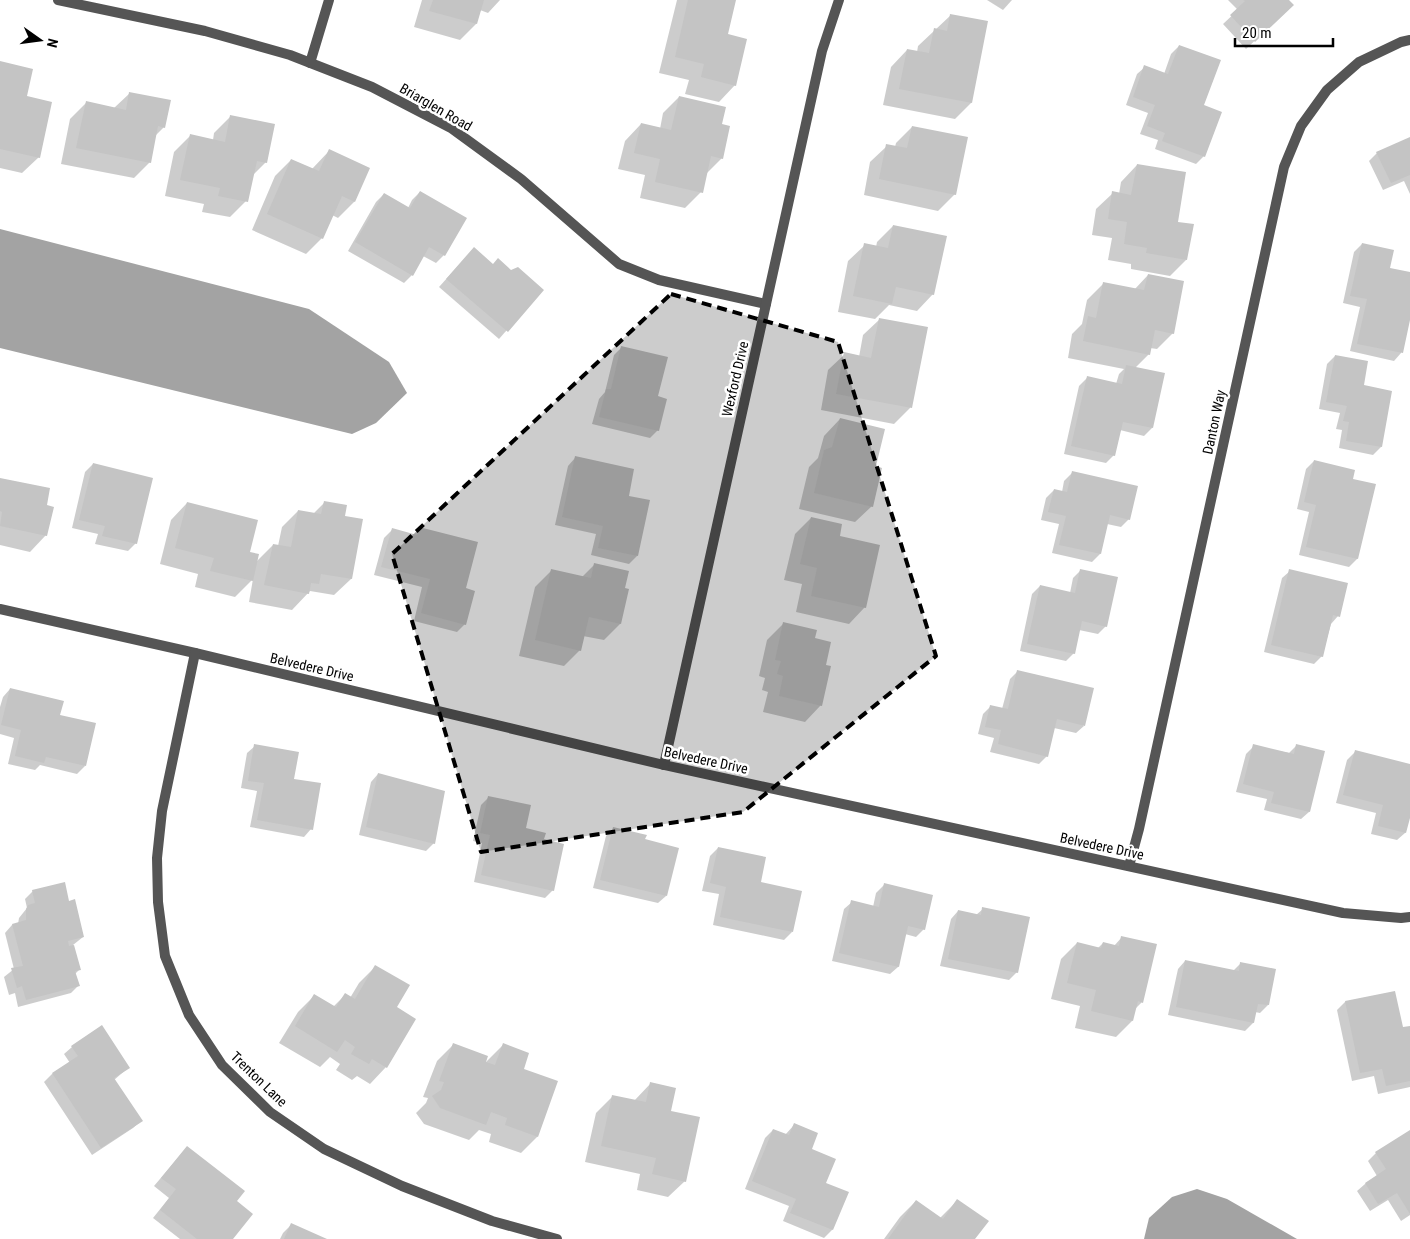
<svg xmlns="http://www.w3.org/2000/svg" width="1410" height="1239" font-family="'Roboto Condensed',sans-serif">
	<rect width="100%" height="100%" fill="#fff"/>
	<g fill="#a3a3a3">
		<polygon points="0,229 309,309 389,362 407,393 376,423 352,434 0,348"/>
		<polygon points="1197,1189 1227,1199 1297,1239 1144,1239 1149,1218 1172,1197"/>
	</g>
	<g fill="#0003">
		<polygon points="422,0 500,0 488,13 480,10 476,24 460,40 414,27"/>
		<polygon points="677,0 735,0 727,35 735,85 719,102 685,94 689,80 659,73"/>
		<polygon points="987,0 1012,0 1003,10"/>
		<polygon points="1228,0 1287,0 1284,13 1246,49 1223,24 1238,10"/>
		<polygon points="951,15 986,22 971,103 955,119 883,105 891,67 907,50 917,52 918,46"/>
		<polygon points="1179,46 1203,106 1204,156 1196,164 1155,149 1158,140 1140,134 1148,113 1126,105 1137,74 1145,67 1164,74 1171,54"/>
		<polygon points="0,62 25,97 39,157 22,173 0,168"/>
		<polygon points="130,93 164,127 155,136 150,162 134,178 61,164 70,119 86,103 114,108"/>
		<polygon points="679,97 721,125 722,158 706,174 701,192 685,208 640,198 645,175 618,169 625,141 641,124 660,129 663,113"/>
		<polygon points="231,116 266,162 252,176 246,201 230,217 202,212 204,204 165,196 174,152 190,136 213,140 214,133"/>
		<polygon points="912,127 955,194 938,211 864,195 870,162 887,146 895,147 896,143"/>
		<polygon points="1410,138 1410,194 1404,181 1383,190 1369,161 1377,153"/>
		<polygon points="329,151 368,169 354,202 338,218 332,215 322,238 306,254 252,230 275,176 291,160 312,169"/>
		<polygon points="1137,165 1176,223 1186,260 1170,276 1131,269 1131,264 1108,260 1112,238 1092,235 1096,209 1113,193 1119,194 1121,182"/>
		<polygon points="420,192 465,218 444,255 436,263 423,256 412,275 404,283 348,251 376,202 384,194 408,208 412,200"/>
		<polygon points="893,226 933,294 917,311 889,305 875,319 838,312 848,261 865,245 876,247 877,242"/>
		<polygon points="1362,244 1389,269 1410,274 1410,314 1401,353 1394,361 1350,351 1360,307 1343,303 1354,252"/>
		<polygon points="466,257 511,271 542,290 499,339 439,287"/>
		<polygon points="1148,275 1173,333 1157,349 1150,348 1149,354 1135,368 1152,428 1144,436 1120,430 1114,455 1106,463 1064,454 1079,386 1087,378 1116,384 1119,374 1124,369 1068,358 1072,334 1082,324 1087,300 1103,284 1134,290"/>
		<polygon points="880,319 926,328 910,408 894,424 821,410 828,370 845,354 859,357 863,335"/>
		<polygon points="622,347 657,397 658,430 650,438 592,424 599,399 605,392 614,355"/>
		<polygon points="1335,356 1363,386 1381,447 1373,455 1339,448 1342,430 1336,429 1340,413 1319,409 1327,364"/>
		<polygon points="840,419 875,467 872,506 855,522 799,509 809,467 818,458 824,436"/>
		<polygon points="575,458 627,497 637,556 629,564 591,555 596,534 555,525 568,466"/>
		<polygon points="1314,461 1351,480 1375,485 1357,559 1349,567 1299,555 1309,512 1297,509 1306,469"/>
		<polygon points="93,464 136,543 128,551 95,544 98,534 72,528 85,472"/>
		<polygon points="1072,473 1129,519 1121,527 1107,524 1100,554 1092,562 1052,553 1059,524 1041,520 1046,498 1054,490 1062,492 1064,481"/>
		<polygon points="0,479 45,506 46,535 30,552 0,545"/>
		<polygon points="187,503 248,553 256,562 273,545 278,546 282,527 298,511 313,514 324,503 343,517 362,520 351,579 334,595 310,591 292,610 249,602 253,579 235,597 195,587 198,574 160,564 171,520"/>
		<polygon points="811,518 838,537 865,607 849,624 796,612 802,584 784,580 795,534"/>
		<polygon points="420,528 465,589 465,624 457,632 414,621 422,587 374,575 384,538 392,530 413,535"/>
		<polygon points="595,564 624,589 627,590 620,624 604,640 583,636 580,650 564,666 519,656 535,587 551,571 581,578"/>
		<polygon points="1081,570 1106,626 1098,634 1079,630 1074,653 1066,661 1020,651 1032,594 1040,586 1070,593 1073,578"/>
		<polygon points="1290,571 1338,616 1331,624 1322,656 1314,664 1264,652 1282,578"/>
		<polygon points="783,624 814,639 824,666 821,705 805,722 763,712 768,692 762,690 765,678 759,676 767,640"/>
		<polygon points="1018,671 1084,726 1076,733 1054,728 1047,756 1039,764 990,752 994,738 978,734 983,714 991,706 1002,709 1010,679"/>
		<polygon points="10,689 59,716 85,766 77,774 40,765 35,770 8,764 14,738 0,734 0,707 3,697"/>
		<polygon points="1297,745 1309,812 1301,819 1264,810 1267,799 1236,792 1246,754 1254,746 1289,753"/>
		<polygon points="255,746 292,780 311,829 304,837 250,827 257,791 241,788 247,753"/>
		<polygon points="1355,752 1410,766 1410,813 1405,833 1397,840 1371,834 1376,813 1336,803 1347,760"/>
		<polygon points="378,774 434,843 426,851 359,835 371,782"/>
		<polygon points="489,797 525,829 543,840 553,890 545,898 474,882 482,843 473,841 481,805"/>
		<polygon points="614,828 644,840 666,896 658,903 593,888 606,836"/>
		<polygon points="718,848 760,883 792,932 784,940 713,925 719,894 702,891 710,856"/>
		<polygon points="884,885 924,929 916,937 905,934 898,967 890,974 832,961 844,909 852,902 873,907 876,893"/>
		<polygon points="33,891 68,902 83,937 73,945 79,970 75,974 79,985 71,993 18,1007 15,993 9,995 4,977 14,969 5,933 12,925 18,924 19,918 27,908 25,899"/>
		<polygon points="983,909 1017,972 1009,980 940,966 951,919 958,911 976,915"/>
		<polygon points="1122,937 1142,1002 1135,1009 1132,1021 1116,1037 1075,1028 1080,1006 1051,999 1061,959 1077,943 1098,948 1103,943 1114,946"/>
		<polygon points="1185,961 1233,971 1241,963 1268,1005 1260,1013 1255,1012 1253,1023 1245,1031 1168,1015 1178,969"/>
		<polygon points="376,966 395,1008 386,1067 370,1084 357,1076 352,1080 336,1070 340,1064 330,1057 320,1067 279,1043 298,1012 314,996 333,1007 345,995 350,998 359,983"/>
		<polygon points="1394,992 1402,1029 1410,1027 1410,1087 1378,1094 1374,1076 1352,1081 1337,1010 1345,1002"/>
		<polygon points="453,1045 485,1063 503,1045 522,1070 556,1082 537,1137 521,1153 489,1142 491,1134 479,1130 469,1140 424,1124 416,1113 426,1103 428,1098 423,1097 437,1061"/>
		<polygon points="72,1047 128,1068 114,1080 141,1121 133,1128 92,1155 44,1082 52,1074 70,1063 64,1054"/>
		<polygon points="651,1083 669,1112 685,1181 668,1197 637,1190 640,1174 585,1162 596,1113 613,1096 634,1101"/>
		<polygon points="794,1125 810,1150 824,1184 847,1193 832,1230 824,1238 783,1221 789,1206 745,1189 765,1138 773,1130 785,1135"/>
		<polygon points="1410,1132 1410,1215 1401,1221 1388,1200 1370,1211 1357,1191 1365,1184 1377,1176 1368,1161 1376,1153"/>
		<polygon points="187,1147 235,1201 231,1239 180,1239 153,1218 169,1198 154,1186"/>
		<polygon points="958,1200 974,1239 884,1239 900,1217 916,1201 940,1218"/>
		<polygon points="291,1225 324,1239 280,1239 283,1233"/>
	</g>
	<g fill="#c4c4c4">
		<polygon points="433,0 484,0 477,24 429,11"/>
		<polygon points="688,0 736,0 728,34 747,39 736,86 701,77 704,64 675,57"/>
		<polygon points="1243,0 1289,0 1294,5 1255,42 1230,15 1245,1"/>
		<polygon points="950,14 988,21 972,103 899,89 907,49 929,53 934,28 947,31"/>
		<polygon points="1179,45 1221,60 1204,105 1222,112 1205,157 1162,141 1165,133 1147,126 1155,105 1133,97 1144,65 1168,74"/>
		<polygon points="0,61 33,69 27,96 52,102 40,158 0,149"/>
		<polygon points="129,92 171,100 165,128 158,126 151,163 76,148 86,101 126,110"/>
		<polygon points="679,96 726,107 722,124 730,126 723,159 711,156 703,193 655,182 660,159 634,153 641,123 671,130"/>
		<polygon points="230,115 275,124 267,163 257,161 248,202 218,196 220,188 180,180 190,134 225,142"/>
		<polygon points="912,126 968,137 956,195 879,179 886,144 907,148"/>
		<polygon points="1410,137 1410,175 1391,183 1376,152"/>
		<polygon points="329,149 370,168 355,202 342,196 323,239 267,214 291,159 319,171"/>
		<polygon points="1137,164 1186,172 1178,222 1194,224 1187,260 1146,253 1147,248 1124,244 1127,222 1108,219 1112,191 1131,195"/>
		<polygon points="420,191 467,218 445,256 429,247 413,276 355,242 384,193 410,208"/>
		<polygon points="893,225 947,236 934,295 896,287 892,304 853,296 864,243 888,248"/>
		<polygon points="1362,243 1394,250 1390,268 1410,272 1410,320 1403,353 1357,344 1367,299 1350,296"/>
		<polygon points="474,247 493,264 498,258 511,270 518,267 544,290 508,332 446,279"/>
		<polygon points="1148,274 1184,281 1174,334 1155,330 1150,355 1083,341 1088,316 1096,318 1103,282 1144,290"/>
		<polygon points="879,318 928,327 912,408 836,394 844,352 871,358"/>
		<polygon points="621,346 668,357 658,396 667,399 659,431 599,417 606,389 611,389"/>
		<polygon points="1335,355 1368,361 1364,385 1392,391 1382,447 1346,441 1349,422 1343,421 1347,406 1326,402"/>
		<polygon points="1126,365 1165,373 1153,428 1123,422 1115,456 1071,446 1087,376 1122,384"/>
		<polygon points="840,418 885,429 876,466 882,468 873,507 814,493 824,450 832,447"/>
		<polygon points="575,456 634,469 629,496 650,500 638,556 598,548 603,526 562,517"/>
		<polygon points="1314,460 1355,470 1353,479 1376,484 1358,559 1306,547 1316,505 1304,502"/>
		<polygon points="93,463 153,478 137,544 102,536 105,526 79,520"/>
		<polygon points="1072,471 1138,486 1130,520 1110,515 1101,554 1059,545 1066,516 1048,512 1054,489 1067,492"/>
		<polygon points="0,478 50,488 47,505 54,507 47,536 0,526 2,512 0,511"/>
		<polygon points="324,501 347,505 345,516 363,519 352,579 321,574 319,584 311,583 309,594 264,585 273,544 291,547 298,510 321,514"/>
		<polygon points="187,502 258,520 250,552 259,554 253,581 210,571 214,558 175,548"/>
		<polygon points="811,517 842,524 840,536 880,545 866,608 811,596 817,568 800,564"/>
		<polygon points="419,527 478,542 466,588 475,591 466,625 421,613 430,579 381,567 392,528 417,535"/>
		<polygon points="594,563 629,571 625,588 629,589 621,624 589,617 581,651 535,640 551,569 591,578"/>
		<polygon points="1080,569 1118,577 1107,627 1082,621 1075,654 1027,644 1040,585 1075,593"/>
		<polygon points="1289,569 1348,583 1340,617 1333,615 1323,657 1271,645"/>
		<polygon points="783,622 817,630 815,638 831,642 826,665 831,666 822,706 779,696 783,676 777,674 781,661 775,660"/>
		<polygon points="1017,670 1094,688 1085,726 1057,719 1048,757 998,744 1001,730 985,727 990,705 1008,709"/>
		<polygon points="10,688 64,701 60,715 96,723 86,766 46,757 44,763 15,756 21,730 1,725"/>
		<polygon points="254,744 299,752 294,779 321,783 313,830 257,820 264,783 248,781"/>
		<polygon points="1253,744 1294,754 1296,744 1325,751 1310,812 1271,803 1274,792 1243,784"/>
		<polygon points="1355,750 1410,764 1410,818 1406,833 1378,826 1383,805 1343,795"/>
		<polygon points="378,773 445,791 435,844 366,827"/>
		<polygon points="488,796 531,805 526,828 546,833 544,839 564,844 554,891 481,875 490,835 480,833"/>
		<polygon points="613,827 647,835 645,839 679,848 667,896 600,880"/>
		<polygon points="718,847 766,857 761,882 802,891 793,932 720,917 726,887 710,883"/>
		<polygon points="65,882 69,901 75,899 84,937 68,941 69,946 74,945 81,970 75,971 80,986 26,1000 22,986 17,988 11,968 23,966 12,924 26,920 26,909 28,905 35,903 32,890"/>
		<polygon points="884,883 933,895 925,930 908,926 899,967 839,953 851,900 879,907"/>
		<polygon points="982,907 1030,917 1018,973 948,959 958,910 981,915"/>
		<polygon points="1121,936 1157,944 1143,1003 1138,1001 1133,1021 1091,1011 1096,990 1067,983 1077,942 1101,948 1103,942 1119,946"/>
		<polygon points="1185,960 1239,971 1240,962 1276,969 1269,1005 1258,1004 1254,1023 1176,1007"/>
		<polygon points="375,965 410,985 397,1007 416,1019 387,1068 372,1059 369,1064 351,1054 355,1047 345,1040 337,1052 295,1026 314,994 336,1007 345,993 355,999"/>
		<polygon points="1395,991 1403,1027 1410,1026 1410,1081 1386,1086 1382,1069 1360,1073 1345,1001"/>
		<polygon points="102,1025 130,1068 114,1078 143,1121 101,1148 52,1073 78,1056 71,1046"/>
		<polygon points="453,1043 488,1056 486,1062 495,1065 503,1043 529,1053 524,1069 558,1081 538,1137 505,1125 507,1118 491,1112 486,1125 440,1108 432,1096 441,1090 444,1082 439,1081"/>
		<polygon points="650,1082 676,1088 671,1111 700,1117 686,1182 652,1174 656,1158 601,1146 612,1095 646,1102"/>
		<polygon points="794,1123 818,1133 812,1149 836,1159 826,1183 849,1192 833,1230 790,1213 796,1199 752,1181 773,1129 789,1135"/>
		<polygon points="1410,1130 1410,1214 1397,1193 1378,1204 1365,1183 1386,1169 1375,1152"/>
		<polygon points="187,1146 245,1191 237,1201 253,1214 233,1239 197,1239 160,1210 176,1189 161,1178"/>
		<polygon points="957,1199 989,1221 975,1239 888,1239 916,1200 943,1219"/>
		<polygon points="291,1223 327,1239 284,1239"/>
	</g>
	<g fill="none" stroke-linecap="round" stroke-linejoin="round">
		<g stroke="#555" stroke-width="10">
			<polyline points="58,0 205,31 290,55 372,87 451,128 521,179 619,264 659,280 766,304"/>
			<polyline points="310,63 329,0"/>
			<polyline points="0,609 195,653 664,765 1343,913 1401,918 1410,917"/>
			<polyline points="195,653 162,811 157,858 158,902 165,956 189,1015 222,1065 270,1112 324,1149 402,1186 492,1221 557,1239"/>
			<polyline points="664,765 822,51 839,0"/>
			<polyline points="1129,866 1139,829 1284,167 1301,126 1327,90 1359,62 1401,42 1410,40"/>
		</g>
	</g>
	<path fill="#000" fill-opacity="0.2" stroke="#000" stroke-width="4" stroke-dasharray="10 6" stroke-linejoin="round" d="M 671,294 L 838,342 L 936,656 L 743,812 L 481,852 L 392,554 Z"/>
	<g text-anchor="middle" stroke-width="5" stroke-linejoin="round" paint-order="stroke">
		<g font-size="14" fill="#000" stroke="#fff">
			<text transform="translate(436 107) rotate(30)" y="5">Briarglen Road</text>
			<text transform="translate(735 379) rotate(-77)" y="5">Wexford Drive</text>
			<text transform="translate(1214 422) rotate(-78)" y="5">Danton Way</text>
			<text transform="translate(312 667) rotate(13)" y="5">Belvedere Drive</text>
			<text transform="translate(706 760) rotate(12)" y="5">Belvedere Drive</text>
			<text transform="translate(1102 846) rotate(12)" y="5">Belvedere Drive</text>
			<text transform="translate(259 1079) rotate(44)" y="5">Trenton Lane</text>
		</g>
	</g>
	<g transform="translate(40 40) rotate(104)" stroke="#ffffff" stroke-width="4" paint-order="stroke">
	<path d="M0-4L9 19L0 12L-9 19Z" fill="#000000"/>
	<text y="-8" font-size="14" font-weight="bold" text-anchor="middle" fill="#000000">N</text>
	</g>
	<path d="M1235 38v8h98v-8" fill="none" stroke="#000000" stroke-width="2.5"/>
	<text x="1242" y="38" font-size="15" fill="#000000" stroke="#ffffff" stroke-width="4" paint-order="stroke">20 m</text>
</svg>
